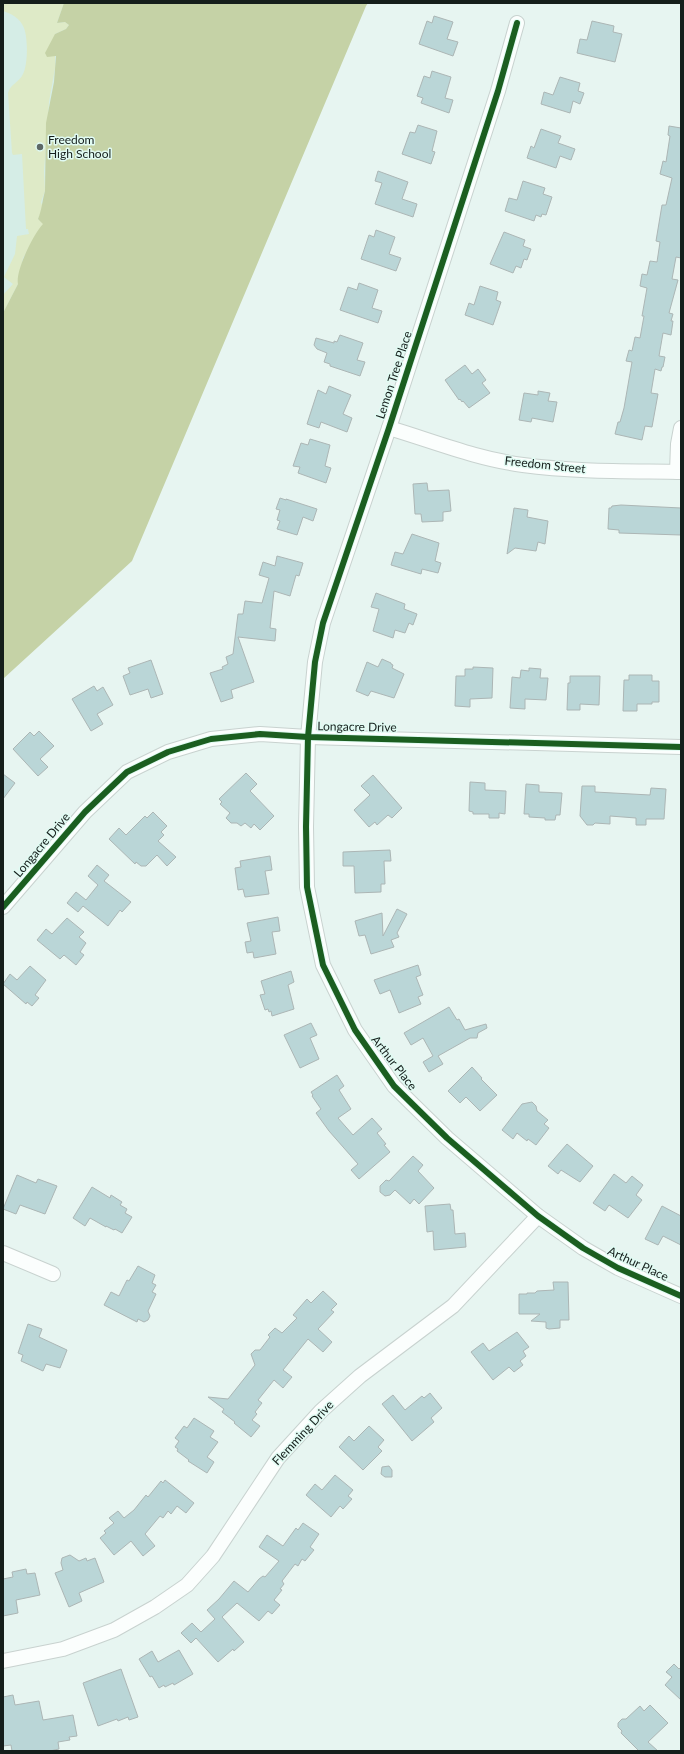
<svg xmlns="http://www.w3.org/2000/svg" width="684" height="1754" font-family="Lato,sans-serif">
	<rect width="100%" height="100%" fill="#e7f5f1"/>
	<polygon fill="#d5ede6" points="3,3 120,3 3,342"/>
	<path fill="#deeac7" d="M 3,3 L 64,3 L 57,23 L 65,22 L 69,25 L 66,29 L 55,34 L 55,68 L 49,102 L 44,171 L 45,191 L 41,202 L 43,208 L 38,219 L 44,224 L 23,258 L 18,284 L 3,313 L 3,295 L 13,284 L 4,277 L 15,254 L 17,236 L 29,234 L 28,229 L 26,229 L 22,154 L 13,155 L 12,153 L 8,93 C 11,83 19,83 23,74 C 28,65 28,38 24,28 C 20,18 12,14 3,11 Z"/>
	<path fill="#c5d2a6" d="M 64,3 L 368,3 L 366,6 L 132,561 L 3,679 L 3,313 L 18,284 C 15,271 34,233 43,224 L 38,219 C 42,209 42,202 45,191 L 46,123 L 54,82 L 56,56 L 47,57 L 45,53 L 55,34 L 66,29 L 69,25 L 65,22 L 57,23 Z"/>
	<g fill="#bad6d7" stroke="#acb6b5">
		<polygon points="434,16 453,22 447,39 458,42 453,56 419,44 427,21 432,23"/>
		<polygon points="592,21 614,26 613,32 622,34 615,62 577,53 580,39 587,40"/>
		<polygon points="432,71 451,77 445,98 453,100 449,113 421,103 423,98 417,96 424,76 430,78"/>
		<polygon points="560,77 580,83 578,91 584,93 580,104 573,101 570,113 541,104 544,92 553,95"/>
		<polygon points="418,125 437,131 432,151 435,152 431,164 402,154 410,132 415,133"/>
		<polygon points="669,126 681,128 681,258 676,257 672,279 678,280 669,313 673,314 671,321 673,321 671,335 663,333 659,356 665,357 663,367 662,367 661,371 655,369 651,393 658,394 652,427 645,426 642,440 615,434 618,422 620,422 624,408 632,362 626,361 629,350 632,351 635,337 640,338 644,316 642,316 647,288 640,286 642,274 647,275 650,261 657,262 660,242 656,241 662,205 666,205 672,178 660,174 663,161 666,162 670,136 668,135"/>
		<polygon points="541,129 561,136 558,143 575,149 571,160 560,156 556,168 527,158 531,146 534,148"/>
		<polygon points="378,171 408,182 402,199 417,204 413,217 375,204 382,183 375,181"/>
		<polygon points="523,181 545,188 543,194 552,197 546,215 542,214 541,217 536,215 534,221 505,211 509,198 517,200"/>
		<polygon points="376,230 395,237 389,254 401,258 396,271 361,259 369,235 374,237"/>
		<polygon points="504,232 525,240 523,246 531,249 527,260 524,259 521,268 516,266 513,273 490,264"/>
		<polygon points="359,283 378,290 372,308 382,311 378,323 340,310 348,287 357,290"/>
		<polygon points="480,286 498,292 496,300 501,302 493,325 465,315 469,303 474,305"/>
		<polygon points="340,335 363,343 357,360 365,362 360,376 330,366 330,364 324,362 327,353 317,349 314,345 316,338 334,343 334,341 337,342"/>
		<polygon points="465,365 472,374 478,369 486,380 482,383 490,393 469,408 463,401 462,402 460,399 459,400 445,380"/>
		<polygon points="329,386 351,395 343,414 352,418 347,432 321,422 319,428 307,424 318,390 326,394"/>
		<polygon points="538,391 550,393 548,401 557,402 553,422 532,418 531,422 519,420 524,393 538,395"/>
		<polygon points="310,439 330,445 325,466 331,468 326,483 298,473 300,467 293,466 301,443 308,445"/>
		<polygon points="427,483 428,491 449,490 451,511 443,512 443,521 422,522 421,514 415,514 413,484"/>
		<polygon points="280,498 286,500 286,499 317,509 313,521 303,517 297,535 277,529 280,521 277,520 280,510 276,509"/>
		<polygon points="621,505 681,508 681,535 619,533 619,530 608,529 609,508 611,508 612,506"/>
		<polygon points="514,508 528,510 527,517 548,521 545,544 538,542 536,551 515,548 507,554"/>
		<polygon points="412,534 439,543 435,561 441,563 438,573 422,569 421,574 391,565 395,552 403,554"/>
		<polygon points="277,556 303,563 299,576 296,575 290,596 274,591 270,628 276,629 275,641 238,637 254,682 231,690 233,698 221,702 210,673 223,669 222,667 228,664 226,657 233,654 238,614 243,614 245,601 262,603 269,578 259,575 263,562 275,566"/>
		<polygon points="376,593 405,604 404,609 417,614 413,625 409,623 405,633 395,630 393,638 373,631 379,609 371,607"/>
		<polygon points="382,659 391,663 391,664 393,665 392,668 404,674 394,698 371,691 368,696 356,691 367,662 378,667"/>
		<polygon points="151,660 163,694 151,698 148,689 130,695 123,676 130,673 128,668"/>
		<polygon points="473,667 493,668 492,698 470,699 470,707 455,706 456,676 465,676 465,669 473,669"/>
		<polygon points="529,668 541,669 540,678 548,678 546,700 525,699 525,709 510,708 512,677 520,678 521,670 529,671"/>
		<polygon points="629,675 652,675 652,681 659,681 659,702 652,702 652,704 637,704 637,711 623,711 624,680 629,680"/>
		<polygon points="570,676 600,676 599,705 580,704 580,710 567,710 568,683 570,683"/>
		<polygon points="94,686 97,691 103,687 113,705 97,714 103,724 91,731 72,699"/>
		<polygon points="39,731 54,746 40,759 48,767 38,776 13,749 30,732 34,736"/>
		<polygon points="246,773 257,784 250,791 274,816 260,830 254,824 251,828 245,823 241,826 237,823 231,823 226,818 230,813 220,804 222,802 219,799"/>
		<polygon points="3,774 15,783 3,799"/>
		<polygon points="373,775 402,808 392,818 388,815 377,825 375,822 369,827 354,810 370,795 361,786"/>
		<polygon points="470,782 485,783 485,790 506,791 505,814 499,813 499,818 489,818 489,814 473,814 473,812 469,811"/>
		<polygon points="526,784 539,785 539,792 562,793 560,815 556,815 555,820 545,820 545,818 529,817 529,814 524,814"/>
		<polygon points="582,786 595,786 595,792 650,795 651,788 666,789 664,819 646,819 646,825 636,825 636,818 610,816 610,824 595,823 593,825 587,825 580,816"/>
		<polygon points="153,812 167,826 161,832 164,835 158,841 176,857 167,866 157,855 146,866 141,866 136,862 135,864 109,839 119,828 126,835 145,816 147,818"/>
		<polygon points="390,850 391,861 384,861 385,884 381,884 381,892 355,893 354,866 343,866 343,852"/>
		<polygon points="270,856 272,870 265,871 269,894 245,897 243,889 238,890 235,868 241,867 240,861"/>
		<polygon points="97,865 109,875 104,881 131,902 122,912 120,910 108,926 83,906 78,912 67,903 76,892 86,900 98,885 88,876"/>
		<polygon points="397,909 407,914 397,933 399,937 391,940 394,947 371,954 365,935 359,936 355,921 382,913 383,936"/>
		<polygon points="278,917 280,931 272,932 276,954 254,958 253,952 247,953 245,942 251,941 247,923"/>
		<polygon points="67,918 84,932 79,937 86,943 80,952 84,955 76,965 64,955 60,959 37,940 46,929 52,934"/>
		<polygon points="418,965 421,975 416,977 423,995 418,997 421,1004 399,1013 390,990 380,994 374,980"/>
		<polygon points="30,966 46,980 35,995 39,998 32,1006 27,1002 26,1004 3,984 10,974 17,980"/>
		<polygon points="291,971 294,982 288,985 294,1009 272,1016 271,1011 269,1012 268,1009 265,1010 260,995 265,994 261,981"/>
		<polygon points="449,1007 457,1020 459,1019 465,1030 486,1024 487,1028 478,1033 477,1038 470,1038 438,1056 443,1064 429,1072 423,1062 433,1056 423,1038 411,1045 404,1033"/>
		<polygon points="311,1023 317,1035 310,1038 319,1059 300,1068 284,1035"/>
		<polygon points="472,1067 482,1078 481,1079 497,1095 480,1111 466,1097 460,1103 448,1091"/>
		<polygon points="337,1075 344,1086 339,1090 351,1109 338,1118 353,1135 372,1118 382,1129 377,1133 386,1144 384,1145 390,1152 359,1179 351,1170 358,1164 329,1131 316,1113 321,1109 312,1096 313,1095 311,1092"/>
		<polygon points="532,1102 536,1106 537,1111 548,1120 544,1124 549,1128 536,1145 528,1139 527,1141 517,1133 513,1139 502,1130 522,1104"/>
		<polygon points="567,1144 593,1166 580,1182 561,1170 558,1174 548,1166"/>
		<polygon points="413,1156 423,1165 418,1171 434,1188 419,1204 414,1199 410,1204 395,1190 390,1195 385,1196 380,1192 380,1186 386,1180 389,1181"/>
		<polygon points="614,1174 626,1183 632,1176 643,1185 636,1195 642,1200 628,1218 609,1205 605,1211 593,1203"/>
		<polygon points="17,1175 36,1183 38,1179 57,1186 45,1214 20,1205 16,1214 3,1209"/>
		<polygon points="92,1187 110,1198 111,1195 122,1202 120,1205 127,1209 125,1213 132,1217 122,1233 115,1229 114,1230 106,1226 106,1227 90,1218 85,1226 73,1218"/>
		<polygon points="450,1204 451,1210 453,1210 455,1234 465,1233 466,1247 434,1250 433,1231 427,1232 425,1206"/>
		<polygon points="662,1206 681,1216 681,1245 663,1236 658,1245 645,1239"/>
		<polygon points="138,1266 155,1275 152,1283 156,1285 152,1292 156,1294 148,1311 150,1316 148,1320 144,1322 138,1319 137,1322 104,1305 111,1292 119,1296 127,1280 129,1281"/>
		<polygon points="553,1282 568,1282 569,1320 560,1320 560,1328 549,1329 546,1328 546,1322 531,1321 540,1314 519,1314 519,1294 527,1294 527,1293 535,1293 537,1291 554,1290"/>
		<polygon points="323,1291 337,1304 331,1310 334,1312 318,1329 332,1342 323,1352 308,1339 283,1370 292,1377 283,1388 274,1380 258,1400 262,1403 255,1412 257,1414 252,1420 260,1426 251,1437 234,1423 235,1422 222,1412 224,1409 208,1397 228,1399 255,1365 251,1354 255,1350 260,1350 270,1337 268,1335 275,1328 282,1333 297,1318 293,1315 307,1299 311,1303"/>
		<polygon points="28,1324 42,1329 39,1337 67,1350 60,1368 46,1364 43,1371 21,1361 23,1355 18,1353"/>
		<polygon points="517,1332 529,1347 523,1351 526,1356 520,1361 523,1365 514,1372 509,1367 493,1380 471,1352 483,1343 489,1351"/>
		<polygon points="430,1393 442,1408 431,1418 434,1422 412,1441 382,1404 393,1395 405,1410 422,1396 424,1398"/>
		<polygon points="194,1418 214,1431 210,1437 218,1442 207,1457 214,1462 207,1473 188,1461 189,1460 177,1451 178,1449 175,1447 179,1441 175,1438 184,1426 187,1428"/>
		<polygon points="369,1426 384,1440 378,1447 382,1451 363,1470 339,1447 349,1436 354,1441"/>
		<polygon points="389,1466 392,1470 392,1477 385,1477 381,1474 382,1467"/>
		<polygon points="335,1475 353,1490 348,1496 352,1499 343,1509 340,1506 331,1517 306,1495 315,1484 322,1490"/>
		<polygon points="165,1480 194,1503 186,1513 177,1506 171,1514 168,1511 163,1518 160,1516 145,1534 155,1546 143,1556 131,1541 114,1555 100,1538 106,1533 104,1531 114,1523 109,1518 118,1511 124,1518 134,1510 146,1495 148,1497 161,1481 163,1483"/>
		<polygon points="303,1523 319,1534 310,1547 314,1550 305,1561 302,1559 298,1566 295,1564 282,1581 284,1584 280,1589 282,1590 274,1600 280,1605 272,1614 268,1611 259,1621 237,1603 222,1617 244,1642 234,1651 233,1649 218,1662 196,1638 191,1643 181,1633 192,1623 201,1632 215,1619 207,1610 219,1599 234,1581 248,1592 259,1579 263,1576 265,1577 279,1561 259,1547 267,1535 283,1546 296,1528 298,1530"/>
		<polygon points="70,1555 79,1561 86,1558 87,1561 95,1558 104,1582 79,1593 82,1601 69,1607 55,1573 63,1570 61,1563 62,1558"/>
		<polygon points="26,1569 27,1574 35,1573 40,1595 16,1600 18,1613 3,1616 3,1579 13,1577 12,1572"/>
		<polygon points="179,1650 193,1674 174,1685 173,1683 165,1687 164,1685 159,1688 152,1676 150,1677 139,1659 152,1651 158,1662"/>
		<polygon points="674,1664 679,1669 681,1667 681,1700 665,1685 672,1677 666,1672"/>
		<polygon points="121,1669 138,1717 129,1720 128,1717 118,1721 117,1719 98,1726 83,1683"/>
		<polygon points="13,1695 15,1705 39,1701 43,1720 73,1715 77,1736 69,1737 70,1740 58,1742 59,1749 50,1751 12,1751 11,1745 3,1746 3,1697"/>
		<polygon points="650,1705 668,1723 648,1742 658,1751 639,1751 621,1733 622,1731 618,1727 618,1723 622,1719 626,1719 640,1706 644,1711"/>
	</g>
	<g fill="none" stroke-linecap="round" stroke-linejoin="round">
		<defs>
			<g id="minor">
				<polyline points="517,23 498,91 389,428 323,623 315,662 308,737 306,827 307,887 323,965 355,1030 394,1086 447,1138 538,1216 583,1248 618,1268 681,1296"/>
				<path d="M 389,428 C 433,441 477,459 523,465 C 575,472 629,471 681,472"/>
				<polyline points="677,472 678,444 681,428"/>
				<polyline points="3,907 85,812 127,772 168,752 211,739 260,734 308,737 681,747"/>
				<polyline points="3,1253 53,1274"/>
				<polyline points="3,1661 63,1649 114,1630 155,1607 187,1585 213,1556 278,1458 321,1411 360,1376 453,1306 538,1216"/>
			</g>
		</defs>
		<use href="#minor" stroke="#c8d2cf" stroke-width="16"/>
		<use href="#minor" stroke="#fbfefd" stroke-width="14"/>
		<defs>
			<g id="cycleway">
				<polyline points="517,23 498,91 389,428 323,623 315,662 308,737 306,827 307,887 323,965 355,1030 394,1086 447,1138 538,1216 583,1248 618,1268 681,1296"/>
				<polyline points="3,907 85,812 127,772 168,752 211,739 260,734 308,737 681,747"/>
			</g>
		</defs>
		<use href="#cycleway" stroke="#e1fbf3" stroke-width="8"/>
		<use href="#cycleway" stroke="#1b5e20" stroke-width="6"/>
	</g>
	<circle fill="#5e6966" stroke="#e1fbf3" stroke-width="1.5" cx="40" cy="147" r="4"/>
	<g text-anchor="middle" stroke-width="3" stroke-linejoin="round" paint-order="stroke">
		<g font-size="12" fill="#151e1b" stroke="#e1fbf3" text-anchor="start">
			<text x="48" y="144">Freedom<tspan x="48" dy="14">High School</tspan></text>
		</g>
		<g font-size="12" fill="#151e1b" stroke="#e1fbf3">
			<text transform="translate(394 375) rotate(-72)" y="4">Lemon Tree Place</text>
			<text transform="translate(545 465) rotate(6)" y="4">Freedom Street</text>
			<text transform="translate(357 727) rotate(1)" y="4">Longacre Drive</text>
			<text transform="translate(42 845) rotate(-50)" y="4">Longacre Drive</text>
			<text transform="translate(394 1063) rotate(52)" y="4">Arthur Place</text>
			<text transform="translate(638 1264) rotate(25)" y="4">Arthur Place</text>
			<text transform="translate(303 1433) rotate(-47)" y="4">Flemming Drive</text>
		</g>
	</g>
	<rect width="684" height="1754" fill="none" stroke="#151e1b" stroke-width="8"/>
</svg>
